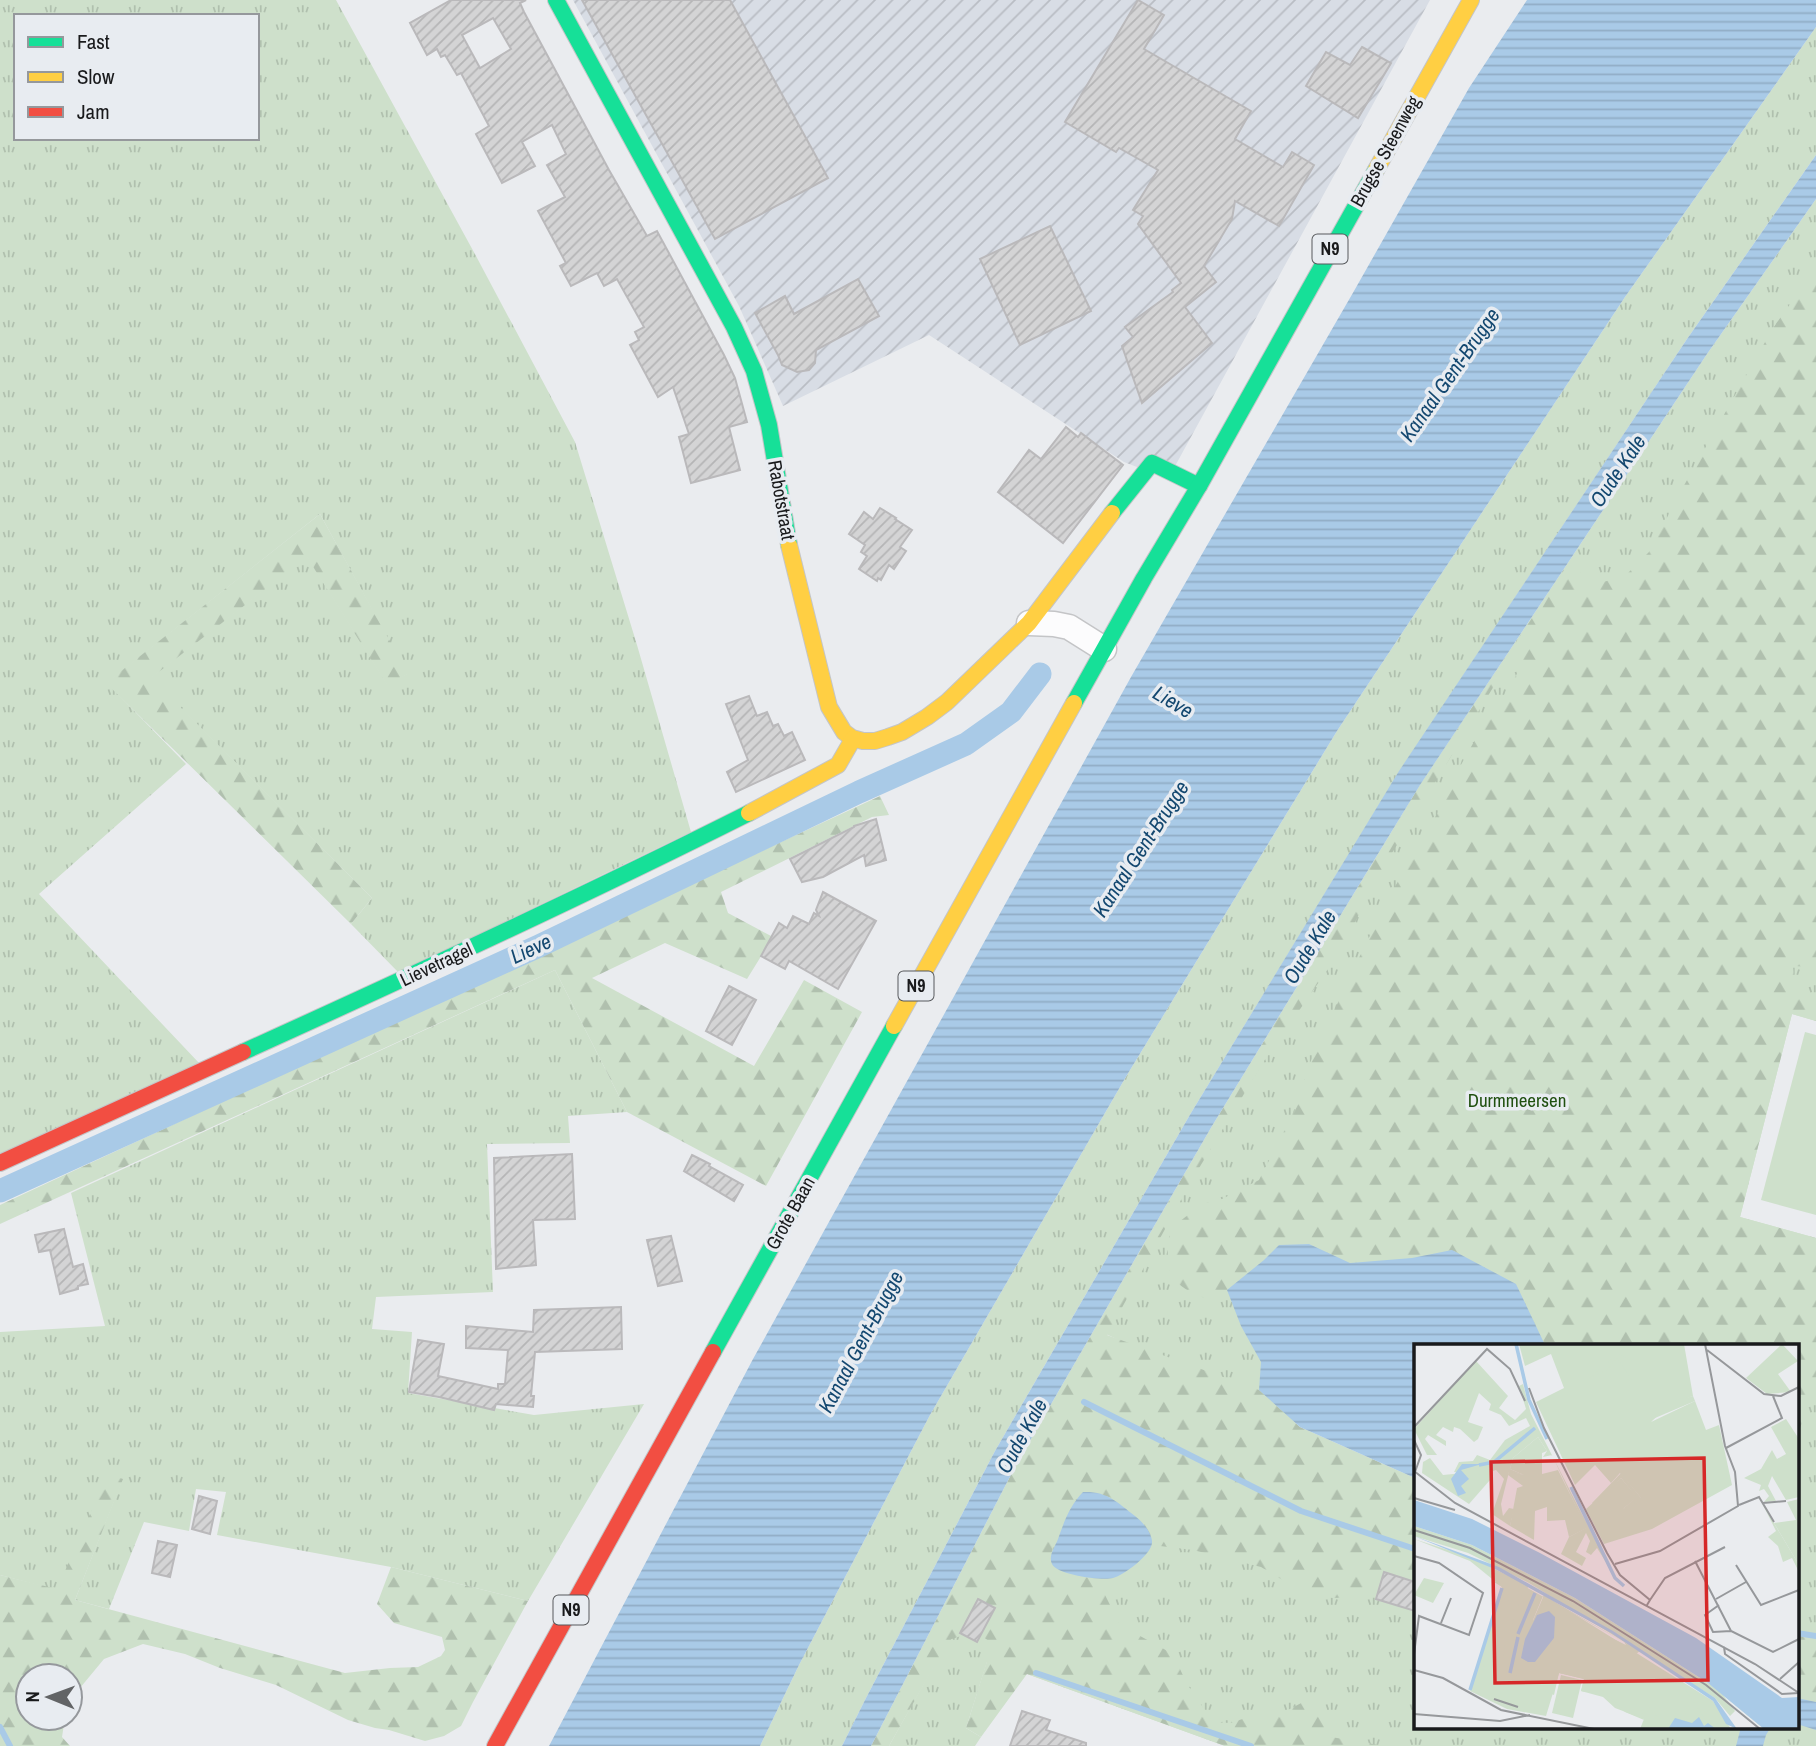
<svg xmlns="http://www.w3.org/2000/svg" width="1816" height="1746" font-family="'Archivo Narrow',sans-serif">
	<defs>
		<pattern id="industrial-furrows" width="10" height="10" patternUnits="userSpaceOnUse" patternTransform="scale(1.75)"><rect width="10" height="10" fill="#d8dde5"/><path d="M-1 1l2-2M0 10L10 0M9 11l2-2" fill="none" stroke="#b9bdc4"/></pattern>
		<pattern id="grass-tufts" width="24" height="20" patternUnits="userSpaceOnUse" patternTransform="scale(1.75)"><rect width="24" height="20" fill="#cee0cb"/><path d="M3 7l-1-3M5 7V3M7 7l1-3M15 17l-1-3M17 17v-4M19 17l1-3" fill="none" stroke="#b0c0ae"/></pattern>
		<pattern id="forest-firs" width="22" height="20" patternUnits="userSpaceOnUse" patternTransform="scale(1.75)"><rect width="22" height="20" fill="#cee0cb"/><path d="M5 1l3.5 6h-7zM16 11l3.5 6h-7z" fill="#b0c0ae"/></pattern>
		<pattern id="water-rules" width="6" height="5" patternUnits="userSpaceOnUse" patternTransform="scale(1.75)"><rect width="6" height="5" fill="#a9cae7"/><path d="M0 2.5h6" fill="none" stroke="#91adc6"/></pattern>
		<pattern id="building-hatch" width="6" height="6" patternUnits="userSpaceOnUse" patternTransform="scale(1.75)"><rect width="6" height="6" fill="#d4d4d5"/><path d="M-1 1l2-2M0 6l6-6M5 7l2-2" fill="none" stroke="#b5b5b6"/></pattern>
	</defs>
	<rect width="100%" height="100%" fill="#eaecef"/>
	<polygon fill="url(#industrial-furrows)" points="573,0 1430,0 1168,479 1124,462 929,335 783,406 739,306"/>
	<g fill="url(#grass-tufts)" fill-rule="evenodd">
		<path d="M 0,0 L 336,0 L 476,256 L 575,442 L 637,645 L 691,832 L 399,973 L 351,924 L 372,898 L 150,678 L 307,556 L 387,684 L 407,674 L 320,514 L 107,683 L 186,764 L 39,894 L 200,1064 L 0,1157 ZM 16,16 L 257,16 L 257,138 L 16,138 Z"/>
		<polygon points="1816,27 1816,155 1687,339 1399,772 1191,1113 995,1451 866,1698 842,1746 760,1746 799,1665 930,1415 1127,1075 1337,731 1625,297"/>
		<polygon points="1816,199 1816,1021 1792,1014 1740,1217 1816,1238 1816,1746 1225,1746 1027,1674 987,1662 966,1728 981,1737 975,1746 889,1746 943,1649 1017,1463 1415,1551 1415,1727 1797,1727 1797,1345 1415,1345 1415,1478 1095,1329 1420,785 1707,354"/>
		<polygon points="555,970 627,1112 568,1116 570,1143 487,1144 493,1292 376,1297 372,1329 412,1332 408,1393 534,1415 644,1404 528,1601 391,1567 217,1535 226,1492 196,1489 189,1531 144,1522 109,1609 75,1600 122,1480 57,1590 0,1575 0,1332 105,1326 71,1193"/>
	</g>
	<g fill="url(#forest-firs)">
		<path d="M 1816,268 L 1816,967 L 1793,966 L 1795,989 L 1810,1000 L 1816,1001 L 1816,1021 L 1792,1014 L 1740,1217 L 1816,1238 L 1816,1381 L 1797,1437 L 1797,1345 L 1545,1345 L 1516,1284 L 1452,1250 L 1413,1258 L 1349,1263 L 1309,1244 L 1279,1245 L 1264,1260 L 1214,1301 C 1195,1295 1170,1286 1168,1263 C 1167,1252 1169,1240 1170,1229 L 1202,1204 L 1222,1199 L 1259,1180 L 1296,1108 L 1309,1065 L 1354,968 L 1389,897 L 1441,807 L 1457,772 L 1485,722 L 1510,687 L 1522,664 L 1508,663 L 1389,858 L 1337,956 L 1264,1061 L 1193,1178 L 1107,1335 L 1259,1390 L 1300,1427 L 1415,1478 L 1415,1586 L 1385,1581 L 1370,1585 L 1351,1597 L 1334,1598 L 1312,1594 L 1291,1585 L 1261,1567 L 1193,1550 L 1152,1545 C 1151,1528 1126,1502 1109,1497 C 1100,1494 1085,1498 1076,1499 L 1065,1520 L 1050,1556 L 1057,1571 L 1082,1577 L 1110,1579 L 1104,1593 L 1120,1625 L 1173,1654 L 1187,1684 L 1213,1722 L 1230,1723 L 1255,1715 L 1288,1710 L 1305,1701 L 1323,1720 L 1331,1737 L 1385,1746 L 1225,1746 L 1027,1674 L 981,1737 L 966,1728 L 987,1661 L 990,1642 C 976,1630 964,1635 949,1640 L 889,1746 L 871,1746 L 1017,1463 L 1212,1126 L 1420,785 L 1575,554 L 1583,555 L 1580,579 L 1594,584 L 1624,577 L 1649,552 L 1682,489 L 1773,328 Z"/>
		<polygon points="320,514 408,674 387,685 307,557 151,678 372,898 351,924 106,683"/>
		<polygon points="880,796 889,815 872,817 721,892 728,913 773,937 747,979 665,943 592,978 754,1066 804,980 862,1012 766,1186 627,1112 555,970 0,1224 0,1205"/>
		<polygon points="108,1474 123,1479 75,1600 345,1673 390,1668 418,1667 441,1656 445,1650 442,1637 394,1623 377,1604 391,1567 528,1601 473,1702 461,1726 444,1736 425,1741 389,1730 375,1728 348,1720 276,1685 220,1668 185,1654 143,1644 104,1659 70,1700 70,1676 28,1676 28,1718 65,1718 62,1737 70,1746 0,1746 0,1575 57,1589"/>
		<polygon points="1797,1627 1816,1629 1816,1702 1797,1698"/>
	</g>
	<polygon fill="#cee0cb" points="1805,1032 1816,1035 1816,1215 1761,1200"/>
	<g fill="url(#water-rules)">
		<polygon points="1527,0 1816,0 1816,27 1625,297 1337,731 1127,1075 930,1415 799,1665 760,1746 549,1746 753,1359 1131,677 1354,291 1469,88"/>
		<polygon points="1816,155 1816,199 1707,354 1420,785 1212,1126 1017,1463 871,1746 842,1746 866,1698 995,1451 1191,1113 1399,771 1687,339"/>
		<polygon points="1309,1244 1350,1263 1412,1258 1452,1250 1516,1284 1545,1345 1415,1345 1415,1478 1300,1427 1259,1390 1261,1362 1241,1326 1227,1290 1264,1260 1279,1245"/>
		<path d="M 1083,1492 C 1107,1491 1117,1502 1135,1516 C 1142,1521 1153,1534 1152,1543 C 1151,1555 1124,1575 1113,1578 C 1103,1581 1057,1575 1052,1564 C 1048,1556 1055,1547 1058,1539 C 1064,1522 1070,1505 1083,1492 Z"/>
		<polygon points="1797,1698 1816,1702 1816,1730 1797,1724"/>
		<polygon points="1741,1727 1771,1727 1766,1735 1763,1746 1736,1746"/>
	</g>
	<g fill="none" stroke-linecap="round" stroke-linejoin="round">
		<g stroke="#a9cae7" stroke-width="6">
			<polyline points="1084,1402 1301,1511 1412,1548"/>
			<polyline points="1797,1633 1816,1636"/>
			<polyline points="1036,1673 1251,1746"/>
			<polyline points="0,1727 10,1746"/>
		</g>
		<polyline stroke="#a9cae7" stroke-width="23" points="0,1191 539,946 859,792 966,744 1011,712 1040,674"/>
	</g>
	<g fill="url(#building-hatch)" stroke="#bab9bb" stroke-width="2" fill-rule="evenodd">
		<path d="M 451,0 L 526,0 L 520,3 L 524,12 L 609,170 L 647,236 L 657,231 L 724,355 L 735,378 L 747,422 L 729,427 L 740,470 L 691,483 L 679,437 L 689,434 L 673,387 L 658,397 L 630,345 L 639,340 L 635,332 L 644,327 L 617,279 L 604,286 L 597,273 L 571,286 L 560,266 L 566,263 L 538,211 L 565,197 L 547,165 L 566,154 L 552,125 L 522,142 L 535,166 L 502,183 L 476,134 L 489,126 L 461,73 L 457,75 L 445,55 L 441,57 L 437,49 L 427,55 L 410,23 ZM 493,18 L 511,49 L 480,68 L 462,35 Z"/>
		<polygon points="582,0 730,0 828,178 715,239"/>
		<polygon points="1138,0 1164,15 1144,49 1251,111 1235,139 1283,167 1292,152 1314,165 1279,226 1235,201 1232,219 1204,266 1216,282 1185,307 1212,343 1142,403 1122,346 1133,337 1125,327 1173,292 1172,290 1181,283 1138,224 1143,216 1133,210 1158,170 1119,148 1116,152 1065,122"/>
		<polygon points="1362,47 1391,63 1358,118 1306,86 1326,52 1350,65"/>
		<polygon points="1050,226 1091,311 1020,345 980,259"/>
		<polygon points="858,279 879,316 816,350 815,363 809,370 797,372 782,365 778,355 755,313 785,296 794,314"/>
		<polygon points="1066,427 1078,437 1081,433 1123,465 1063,543 998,492 1029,450 1041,459"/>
		<polygon points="880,508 896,518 895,519 912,530 900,547 906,551 894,569 889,565 881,580 878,578 877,581 859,569 867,556 861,552 865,545 849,534 864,512 873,519"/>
		<polygon points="749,696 757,716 767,712 773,726 778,724 784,736 792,732 805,760 736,792 727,772 748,760 726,704"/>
		<polygon points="876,819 886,860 866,866 864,855 823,877 802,882 790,859 854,827 854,826"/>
		<polygon points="823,892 876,921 838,989 789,961 785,969 761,956 779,923 787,928 793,916 809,924 814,913 819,916 816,910"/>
		<polygon points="729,986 756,1000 732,1045 706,1031"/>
		<polygon points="572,1154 575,1219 533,1220 536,1265 496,1269 494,1158"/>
		<polygon points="692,1155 710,1164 709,1166 743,1185 734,1201 684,1171"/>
		<polygon points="64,1229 73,1267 83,1264 88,1284 78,1286 78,1289 60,1294 50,1250 39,1252 35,1235"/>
		<polygon points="671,1236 682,1281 658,1286 647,1240"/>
		<polygon points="621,1307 622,1349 535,1352 531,1396 534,1396 533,1407 496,1404 494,1410 439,1397 409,1392 418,1340 444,1344 438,1376 498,1389 498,1384 505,1384 508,1350 466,1348 466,1326 533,1332 534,1310"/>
		<polygon points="199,1496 217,1501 210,1534 192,1529"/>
		<polygon points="158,1541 177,1545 170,1577 152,1573"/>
		<polygon points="1384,1572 1415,1582 1415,1611 1376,1599"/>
		<polygon points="978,1599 995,1608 977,1642 960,1633"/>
		<polygon points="1022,1711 1050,1720 1046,1730 1086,1743 1086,1746 1010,1746"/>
	</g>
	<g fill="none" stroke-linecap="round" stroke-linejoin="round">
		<defs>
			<polyline id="street" points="1029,623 1054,624 1069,627 1104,649"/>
			<g id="fast">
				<polyline points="556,0 734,327 754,371 769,425 789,545"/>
				<polyline points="1112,513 1152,463 1199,486"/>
				<polyline points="1074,703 1144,578 1199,486 1376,170"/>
				<path d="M 243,1052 C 413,975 582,897 749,813"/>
				<polyline points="713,1352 894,1026"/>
			</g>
			<g id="slow">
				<polyline points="1376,170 1471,0"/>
				<polyline points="789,545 829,707 844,732 852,738 863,741 875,741 888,737 902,732 927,717 947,702 1029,623 1112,513"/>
				<polyline points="749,813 838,765 853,739"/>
				<polyline points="894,1026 1074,703"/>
			</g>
			<g id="jam">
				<polyline points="0,1163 243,1052"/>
				<polyline points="495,1746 713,1352"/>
			</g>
		</defs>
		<use href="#street" stroke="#c4c5c7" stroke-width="27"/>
		<use href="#fast" stroke="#c4c5c7" stroke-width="18"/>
		<use href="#slow" stroke="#c4c5c7" stroke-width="18"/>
		<use href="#jam" stroke="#c4c5c7" stroke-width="18"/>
		<use href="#street" stroke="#fcfcfd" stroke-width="24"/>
		<use href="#fast" stroke="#16e098" stroke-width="16"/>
		<use href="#slow" stroke="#ffcf43" stroke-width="16"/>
		<use href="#jam" stroke="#f24e42" stroke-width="16"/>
	</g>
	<g text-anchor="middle" stroke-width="7" stroke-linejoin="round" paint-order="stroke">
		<g fill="#e8ecf1" stroke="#57595c" stroke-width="2">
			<rect x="1312.5" y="234.5" width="35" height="29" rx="5"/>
			<rect x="898.5" y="971.5" width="35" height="29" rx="5"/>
			<rect x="553.5" y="1595.5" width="35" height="29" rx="5"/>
		</g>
		<g font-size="18" font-weight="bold" fill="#191a1c">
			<text x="1330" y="255">N9</text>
			<text x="916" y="992">N9</text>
			<text x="571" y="1616">N9</text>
		</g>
		<g font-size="19" fill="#191a1c" stroke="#e8ecf1">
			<text transform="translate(1385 151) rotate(-61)" y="7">Brugse Steenweg</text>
			<text transform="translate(782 500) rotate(80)" y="7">Rabotstraat</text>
			<text transform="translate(436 964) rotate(-25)" y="7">Lievetragel</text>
			<text transform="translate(790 1213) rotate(-61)" y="7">Grote Baan</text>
		</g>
		<g font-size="19" fill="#205010" stroke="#e8ecf1">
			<text x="1517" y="1107">Durmmeersen</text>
		</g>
		<g font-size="21" font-style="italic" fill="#144870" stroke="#e8ecf1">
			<text transform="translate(1450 375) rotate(-55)" y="7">Kanaal Gent-Brugge</text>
			<text transform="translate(1618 471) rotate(-56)" y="7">Oude Kale</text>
			<text transform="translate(1173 702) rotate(31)" y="7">Lieve</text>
			<text transform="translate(1141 849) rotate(-57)" y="7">Kanaal Gent-Brugge</text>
			<text transform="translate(1310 947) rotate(-59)" y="7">Oude Kale</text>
			<text transform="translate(531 949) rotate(-25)" y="7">Lieve</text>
			<text transform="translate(861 1342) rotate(-62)" y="7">Kanaal Gent-Brugge</text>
			<text transform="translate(1022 1436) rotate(-61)" y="7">Oude Kale</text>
		</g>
	</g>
	<g transform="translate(1414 1344)">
		<rect width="385" height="385" fill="#eaecef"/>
		<path d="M 105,0 L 270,0 L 279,52 L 256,60 L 237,78 L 281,57 L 292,86 L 305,81 L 318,141 L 238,185 L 190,200 L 172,165 L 207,134 L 223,153 L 209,165 L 227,154 L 206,129 L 197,139 L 181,121 L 161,141 L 122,58 L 150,44 L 137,10 L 111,22 ZM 368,0 L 384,17 L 364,30 L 377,48 L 353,50 L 332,34 ZM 372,75 L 385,95 L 385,153 L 372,156 L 358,132 L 354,142 L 362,157 L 350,158 L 355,152 L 350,145 L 345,147 L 347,141 L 330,134 L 347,125 L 358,106 L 363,115 L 372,110 L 357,83 ZM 124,93 L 133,107 L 128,109 L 128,130 L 144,126 L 173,184 L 155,193 L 151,176 L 133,177 L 133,163 L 121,167 L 120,196 L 96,182 L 103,144 L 109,142 L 94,131 L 95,127 L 110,131 L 96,125 L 99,114 ZM 385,155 L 385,221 L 360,179 L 382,176 L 373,158 ZM 0,182 L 58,201 L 161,254 L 294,339 L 328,363 L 350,385 L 309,351 L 321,367 L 316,372 L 301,354 L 115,239 L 54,209 L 0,192 ZM 0,195 L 53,212 L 114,241 L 111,295 L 130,251 L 299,357 L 317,385 L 226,385 L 230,375 L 201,364 L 189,353 L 167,347 L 170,335 L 145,329 L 132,372 L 93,365 L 56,347 L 88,243 L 56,217 ZM 10,234 L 30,239 L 19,259 L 0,251 Z" fill="#cee0cb"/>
		<path d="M 204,10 L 218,17 L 218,36 L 203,14 L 193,26 L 175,34 ZM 62,17 L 94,52 L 85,64 L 101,76 L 112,65 L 105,42 L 109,40 L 117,70 L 195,223 L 183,204 L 177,211 L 172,208 L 176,197 L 172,189 L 162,208 L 172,214 L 168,222 L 147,210 L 155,193 L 172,184 L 138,111 L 129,113 L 133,107 L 124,93 L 99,114 L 96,125 L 110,131 L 95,128 L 87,160 L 89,172 L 95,164 L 100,165 L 96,182 L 78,170 L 90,135 L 82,126 L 76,128 L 76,136 L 55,160 L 8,129 L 9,118 L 16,114 L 29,131 L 49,129 L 40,128 L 45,118 L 59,117 L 63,111 L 76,116 L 91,96 L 116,82 L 112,74 L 95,82 L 87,71 L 75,66 L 77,60 L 65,49 L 54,78 L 69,83 L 64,95 L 60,98 L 46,85 L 40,83 L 39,88 L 29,83 L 22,91 L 32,97 L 32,102 L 14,91 L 11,95 L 23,111 L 13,111 L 0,85 ZM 279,52 L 281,57 L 234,77 L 245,68 L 245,60 ZM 207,129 L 228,155 L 208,166 L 222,153 L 207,134 L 181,162 L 178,159 ZM 348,159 L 385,221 L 385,228 L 378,214 L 369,218 L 364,202 L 354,193 L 362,187 ZM 67,218 L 226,307 L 222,310 L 226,317 L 270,344 L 294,379 L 290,382 L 261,374 L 254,385 L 245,385 L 246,375 L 238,368 L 228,368 L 230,376 L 211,368 L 192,348 L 176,341 L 176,335 L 171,348 L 167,347 L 170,335 L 145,329 L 140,351 L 130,347 L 129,340 L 96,330 L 95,344 L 86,342 L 91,301 L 99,293 L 98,278 L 109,249 L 101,247 L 100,253 L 82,266 L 85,277 L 72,323 L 65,320 L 88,243 L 80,238 L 93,236 ZM 129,252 L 142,259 L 134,265 L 141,273 L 140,294 L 125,310 L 119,276 ZM 144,260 L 210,298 L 212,301 L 149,270 Z" fill="#cee0cb" fill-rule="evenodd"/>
		<path d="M 147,331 L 168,336 L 159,374 L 138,369 Z" fill="#cee0cb"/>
		<path d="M 48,120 L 68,120 L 47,126 L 55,135 L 47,142 L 52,149 L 44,152 L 37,135 ZM 0,156 L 58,175 L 126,209 L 282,294 L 368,354 L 385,353 L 385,385 L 350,385 L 294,339 L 161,254 L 58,201 L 0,182 ZM 0,192 L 85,223 L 199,287 L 301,354 L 323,385 L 312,380 L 299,357 L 197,289 L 83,226 ZM 135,267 L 141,273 L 140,294 L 121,318 L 114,318 L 107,314 L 111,295 L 123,271 ZM 285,373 L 290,382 L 294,379 L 302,385 L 254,385 L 261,374 L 278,379 Z" fill="#a9cae7"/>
		<path fill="none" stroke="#a9cae7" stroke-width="3.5" d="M 102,0 L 115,56 L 133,95M 65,121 L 80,118 L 121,84M 157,143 L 201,234 L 210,242M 104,290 L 121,249M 96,329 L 104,293M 56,346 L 88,244"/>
		<path fill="none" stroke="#96989b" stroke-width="2" d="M 293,6 L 350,50 L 367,52 L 385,43M 115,44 L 130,84 L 193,209 L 206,231 L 236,256 L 233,261M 0,83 L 73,5 L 96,25 L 111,57M 0,96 L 7,111 L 1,128M 312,104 L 368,74 L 359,52M 0,127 L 41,159 L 341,320 L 385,349M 0,154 L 41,166M 349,159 L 372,157M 325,161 L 345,153 L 360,178M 0,186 L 56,204 L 159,257 L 292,341 L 346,385M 0,212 L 25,219 L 69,249 L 55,291 L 5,272 L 0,310M 281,217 L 317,287 L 359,308 L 385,295M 201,220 L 246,207 L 324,162 L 321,128 L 311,102 L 291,0M 322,221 L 347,261 L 385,246M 302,255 L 332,238M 236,256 L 251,234 L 311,203M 305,261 L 291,271 L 299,288 L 317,287M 27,279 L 37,254M 310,303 L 311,310 L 368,350 L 385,349M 0,326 L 29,334 L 87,366 L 180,385M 366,335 L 385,318M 80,355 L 104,363M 0,370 L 86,377 L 116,371"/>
		<path fill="#d62828" fill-opacity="0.15" stroke="#d62828" stroke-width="3.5" d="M 290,114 L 294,336 L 81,339 L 77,118 Z"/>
		<rect width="385" height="385" fill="none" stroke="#191a1c" stroke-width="3.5"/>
	</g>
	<rect x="14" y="14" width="245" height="126" fill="#e8ecf1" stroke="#95989c" stroke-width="2"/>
	<rect x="28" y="37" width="35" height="10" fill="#16e098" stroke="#95989c" stroke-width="2"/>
	<text x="77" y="49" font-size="21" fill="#191a1c">Fast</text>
	<rect x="28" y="72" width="35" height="10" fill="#ffcf43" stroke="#95989c" stroke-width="2"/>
	<text x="77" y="84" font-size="21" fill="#191a1c">Slow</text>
	<rect x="28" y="107" width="35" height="10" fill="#f24e42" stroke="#95989c" stroke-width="2"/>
	<text x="77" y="119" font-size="21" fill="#191a1c">Jam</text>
	<g transform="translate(49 1697) rotate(271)"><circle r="33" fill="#e8ecf1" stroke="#95989c" stroke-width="2"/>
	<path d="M0-5L12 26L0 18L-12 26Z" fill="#626466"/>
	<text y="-10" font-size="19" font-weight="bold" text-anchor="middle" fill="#191a1c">N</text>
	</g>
</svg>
